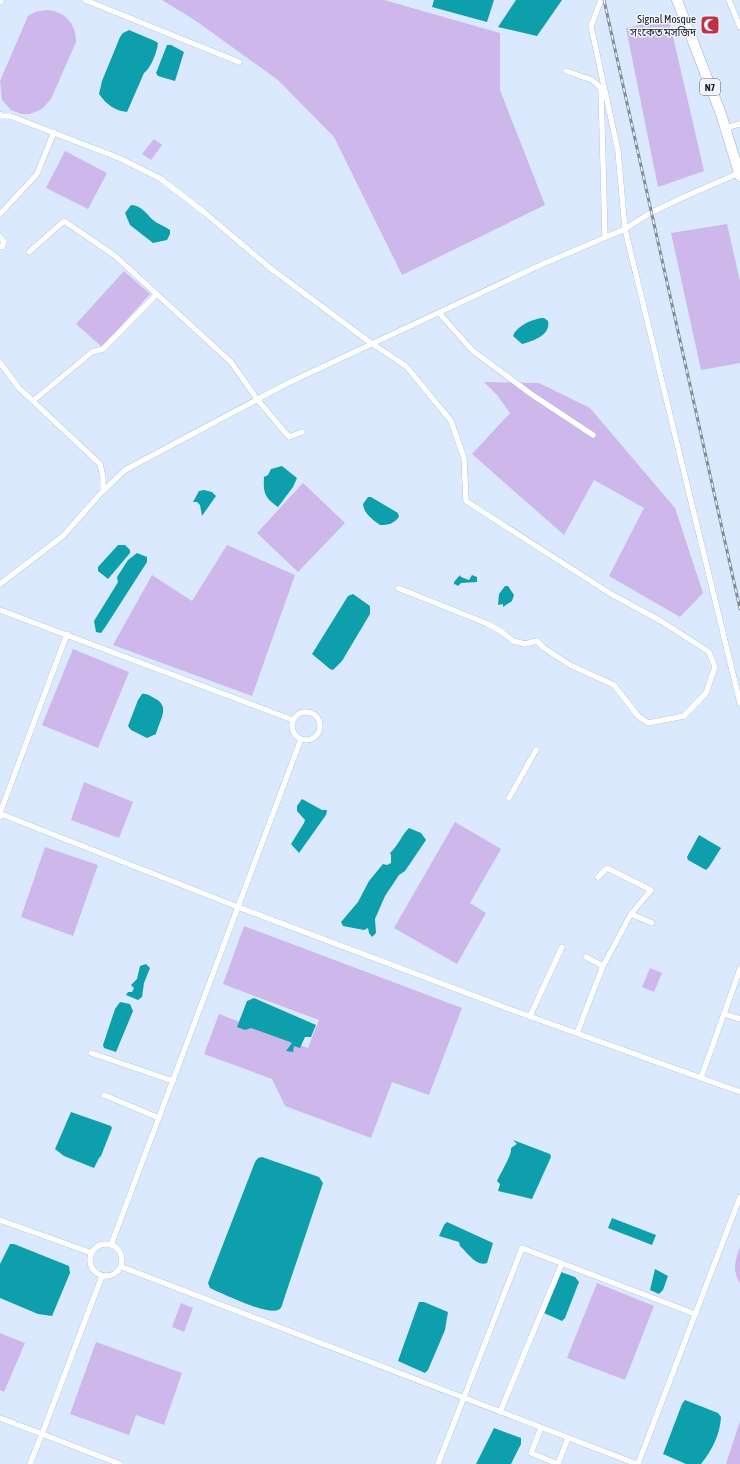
<svg xmlns="http://www.w3.org/2000/svg" width="740" height="1464" font-family="'Asap Condensed','Noto Sans Bengali',sans-serif">
	<rect width="100%" height="100%" fill="#dae9fd"/>
	<g fill="#ceb7eb">
		<polygon points="162,0 384,0 500,33 500,90 545,205 402,275 334,137 278,80 196,21"/>
		<path d="M 47,10 C 65,11 76,24 76,42 L 51,99 L 42,109 L 30,114 L 21,114 L 11,110 L 2,100 L 0,81 L 28,16 L 35,12 Z"/>
		<polygon points="669,19 704,171 658,187 626,28"/>
		<polygon points="154,139 162,145 151,160 142,154"/>
		<polygon points="65,151 107,173 88,209 46,188"/>
		<polygon points="727,224 740,281 740,363 701,370 671,233"/>
		<polygon points="124,271 150,294 102,347 76,324"/>
		<polygon points="484,382 539,383 590,408 675,508 703,593 680,617 609,576 644,508 594,480 564,535 472,454 510,413 497,395"/>
		<polygon points="303,483 345,523 298,572 257,533"/>
		<polygon points="227,545 295,575 252,696 113,645 152,575 192,601"/>
		<polygon points="73,649 129,672 98,748 42,725"/>
		<polygon points="84,782 133,802 119,838 71,820"/>
		<polygon points="455,822 501,849 470,903 486,913 457,964 394,928"/>
		<polygon points="45,847 98,865 73,936 21,917"/>
		<polygon points="244,926 462,1008 429,1095 392,1082 371,1138 285,1106 272,1079 204,1054 219,1014 308,1048 319,1020 223,984"/>
		<polygon points="650,968 662,973 654,992 642,987"/>
		<path d="M 740,1247 L 740,1283 C 732,1271 735,1260 740,1247 Z"/>
		<polygon points="597,1283 654,1306 625,1380 567,1358"/>
		<polygon points="181,1303 193,1308 184,1332 172,1327"/>
		<polygon points="0,1333 25,1343 4,1392 0,1390"/>
		<polygon points="96,1342 182,1373 164,1425 136,1415 129,1435 70,1414"/>
		<polygon points="740,1421 740,1464 726,1464"/>
	</g>
	<g fill="#0e9fad">
		<polygon points="434,0 494,0 487,22 432,7"/>
		<polygon points="516,0 562,0 537,36 498,27"/>
		<path d="M 129,30 L 155,41 L 158,43 C 157,52 151,68 144,73 L 127,112 C 115,111 106,104 99,94 L 102,81 L 120,37 L 123,33 Z"/>
		<polygon points="167,45 171,45 184,52 175,81 158,76 156,73"/>
		<path d="M 131,205 C 142,205 147,215 153,220 C 158,224 164,226 170,230 L 170,234 L 167,240 L 153,243 L 130,225 L 125,213 Z"/>
		<path d="M 544,318 L 548,321 C 551,335 533,341 522,344 L 513,336 C 516,326 534,318 544,318 Z"/>
		<path d="M 282,466 L 297,478 L 293,487 L 278,507 C 265,498 263,493 264,477 L 268,475 L 271,469 Z"/>
		<polygon points="204,490 212,492 216,496 202,516 200,505 197,502 193,502 199,491"/>
		<path d="M 368,497 L 371,497 L 398,513 L 399,517 C 393,524 389,525 380,525 C 372,519 364,514 363,504 Z"/>
		<polygon points="118,545 125,545 130,550 130,553 108,579 98,571 98,567"/>
		<polygon points="137,553 147,557 147,562 106,626 101,633 96,632 94,621 115,587 118,582 117,577 128,560"/>
		<polygon points="460,575 461,577 469,580 472,575 477,577 477,582 461,583 458,586 455,584 454,585 454,582"/>
		<polygon points="505,586 508,586 514,595 512,601 503,607 503,604 498,605 499,594"/>
		<polygon points="353,594 370,606 370,614 342,661 333,670 330,669 312,654 348,596"/>
		<path d="M 142,694 C 147,693 150,696 154,698 C 171,706 160,719 156,734 L 147,738 L 131,730 L 128,726 L 138,700 Z"/>
		<polygon points="302,799 322,810 327,810 326,815 299,853 291,844 304,823 305,820 297,811 297,806"/>
		<path d="M 409,828 L 421,833 L 426,840 L 405,871 L 399,875 L 385,896 L 375,919 L 376,933 L 372,937 L 369,933 L 368,928 L 364,930 L 343,926 L 341,922 L 358,902 L 369,881 L 383,864 L 387,865 L 391,863 L 391,855 L 390,853 C 398,846 401,836 409,828 Z"/>
		<polygon points="699,835 721,848 709,867 706,870 688,860 687,857"/>
		<polygon points="146,964 150,968 144,983 142,997 138,1000 126,995 128,992 132,992 134,988 131,985 137,979 140,966"/>
		<polygon points="254,998 316,1025 311,1037 305,1037 300,1048 294,1046 293,1052 286,1051 292,1043 290,1042 251,1028 245,1030 237,1027 247,1001"/>
		<polygon points="120,1002 130,1004 133,1011 116,1052 104,1048 103,1045 115,1009"/>
		<polygon points="71,1112 111,1126 112,1128 101,1156 99,1158 94,1168 64,1156 55,1149"/>
		<path d="M 513,1140 L 550,1154 L 551,1157 L 532,1199 L 498,1191 L 500,1184 L 497,1181 C 501,1172 512,1155 511,1148 L 517,1144 Z"/>
		<path d="M 262,1157 L 319,1177 L 323,1183 L 283,1302 C 282,1306 281,1309 278,1310 C 267,1315 226,1295 214,1290 L 210,1288 L 208,1283 L 255,1162 L 258,1158 Z"/>
		<polygon points="612,1218 656,1235 652,1245 608,1228"/>
		<path d="M 447,1222 L 493,1243 L 487,1263 C 476,1267 467,1252 460,1246 L 459,1242 L 439,1236 L 444,1225 Z"/>
		<polygon points="10,1244 14,1244 69,1266 70,1273 52,1316 38,1314 0,1298 0,1264"/>
		<polygon points="655,1269 668,1276 663,1290 659,1294 650,1290"/>
		<polygon points="561,1272 575,1277 579,1282 565,1318 562,1321 544,1313"/>
		<polygon points="419,1302 424,1302 448,1312 445,1330 428,1370 425,1373 398,1361"/>
		<path d="M 685,1400 L 718,1413 L 721,1417 C 720,1435 712,1450 701,1464 L 686,1464 L 663,1454 L 682,1404 Z"/>
		<polygon points="494,1428 521,1438 521,1444 511,1464 476,1464"/>
	</g>
	<g fill="none" stroke-linecap="round" stroke-linejoin="round">
		<defs>
			<g id="street">
				<polyline points="85,0 239,62"/>
				<polyline points="601,0 591,26 618,151 625,229 740,703"/>
				<polyline points="729,0 740,27"/>
				<polyline points="0,2 1,0"/>
				<polyline points="566,71 592,80 601,88 605,237"/>
				<polyline points="0,114 1,116 10,116 119,158 161,179 205,213 270,268 371,343 406,366 451,421 464,458 466,501 611,594 661,621 709,652 715,667 706,693 684,716 648,723 638,716 614,685 570,665 544,648 537,641 525,644 513,641 502,632 488,624 398,588"/>
				<polyline points="725,128 740,124"/>
				<polyline points="0,214 37,174 54,132"/>
				<polyline points="0,237 4,242 2,247"/>
				<polyline points="29,252 64,221 114,255 231,362 257,399 289,437 302,432"/>
				<polyline points="439,313 473,351 531,394 593,435"/>
				<polyline points="0,363 19,388 100,464 103,477 103,489"/>
				<polyline points="33,401 92,352 103,349 157,294"/>
				<polyline points="0,584 63,536 100,494 125,470 286,384 536,267 625,229 650,213 684,197 739,173"/>
				<polyline points="0,610 293,720"/>
				<circle cx="306" cy="726" r="14"/>
				<polyline points="509,798 536,750"/>
				<polyline points="0,813 67,634"/>
				<polyline points="0,817 1,814 238,907 301,739"/>
				<polyline points="631,914 652,923"/>
				<polyline points="586,957 603,966 631,914 651,890 607,868 598,877"/>
				<polyline points="724,1014 740,1019"/>
				<polyline points="530,1016 562,947"/>
				<polyline points="577,1033 603,966"/>
				<polyline points="91,1053 173,1081"/>
				<polyline points="701,1078 740,969"/>
				<polyline points="104,1095 159,1118"/>
				<polyline points="0,1220 92,1253"/>
				<circle cx="106" cy="1260" r="16"/>
				<polyline points="111,1245 238,907 512,1010 740,1092"/>
				<polyline points="122,1267 637,1464"/>
				<polyline points="102,1276 42,1434 120,1464"/>
				<polyline points="500,1412 562,1263"/>
				<polyline points="0,1418 42,1434 30,1464"/>
				<polyline points="541,1428 531,1453 558,1464"/>
				<polyline points="438,1464 522,1248 695,1314"/>
				<polyline points="558,1464 568,1438"/>
				<polyline points="638,1464 740,1197"/>
			</g>
			<polyline id="highway" points="677,0 721,114 740,176"/>
		</defs>
		<use href="#street" stroke="#9aadc5" stroke-width="6"/>
		<use href="#highway" stroke="#9aadc5" stroke-width="11"/>
		<use href="#street" stroke="#fff" stroke-width="5.5"/>
		<use href="#highway" stroke="#fff" stroke-width="10"/>
		<defs>
			<polyline id="rail" points="604,0 740,609"/>
		</defs>
		<use href="#rail" stroke="#818c9b" stroke-width="3"/>
		<use href="#rail" stroke="#f1f5fa" stroke-width="1.5" stroke-dasharray="4.5" stroke-linecap="butt"/>
	</g>
	<defs>
		<symbol id="mosque-square" viewBox="-11 -11 22 22"><rect x="-9" y="-9" width="18" height="18" rx="4" fill="#c13143" stroke="#f1f5fa"/><path d="M3.5-4.9A6 6 0 1 0 3.5 4.9A5 5 0 1 1 3.5-4.9Z" fill="#fff"/></symbol>
	</defs>
	<g fill-rule="evenodd">
		<use href="#mosque-square" x="699" y="14" width="22" height="22"/>
	</g>
	<g text-anchor="middle" stroke-width="3" stroke-linejoin="round" paint-order="stroke">
		<rect fill="#f1f5fa" stroke="#595e67" stroke-width="1" x="700" y="79" width="20" height="16" rx="3"/>
		<g font-size="10" font-weight="bold" fill="#181e28">
			<text x="710" y="91">N7</text>
		</g>
		<g font-size="11" fill="#181e28" stroke="#f1f5fa" text-anchor="end">
			<text x="696" y="23">Signal Mosque<tspan x="696" dy="13">সংকেত মসজিদ</tspan></text>
		</g>
	</g>
</svg>
